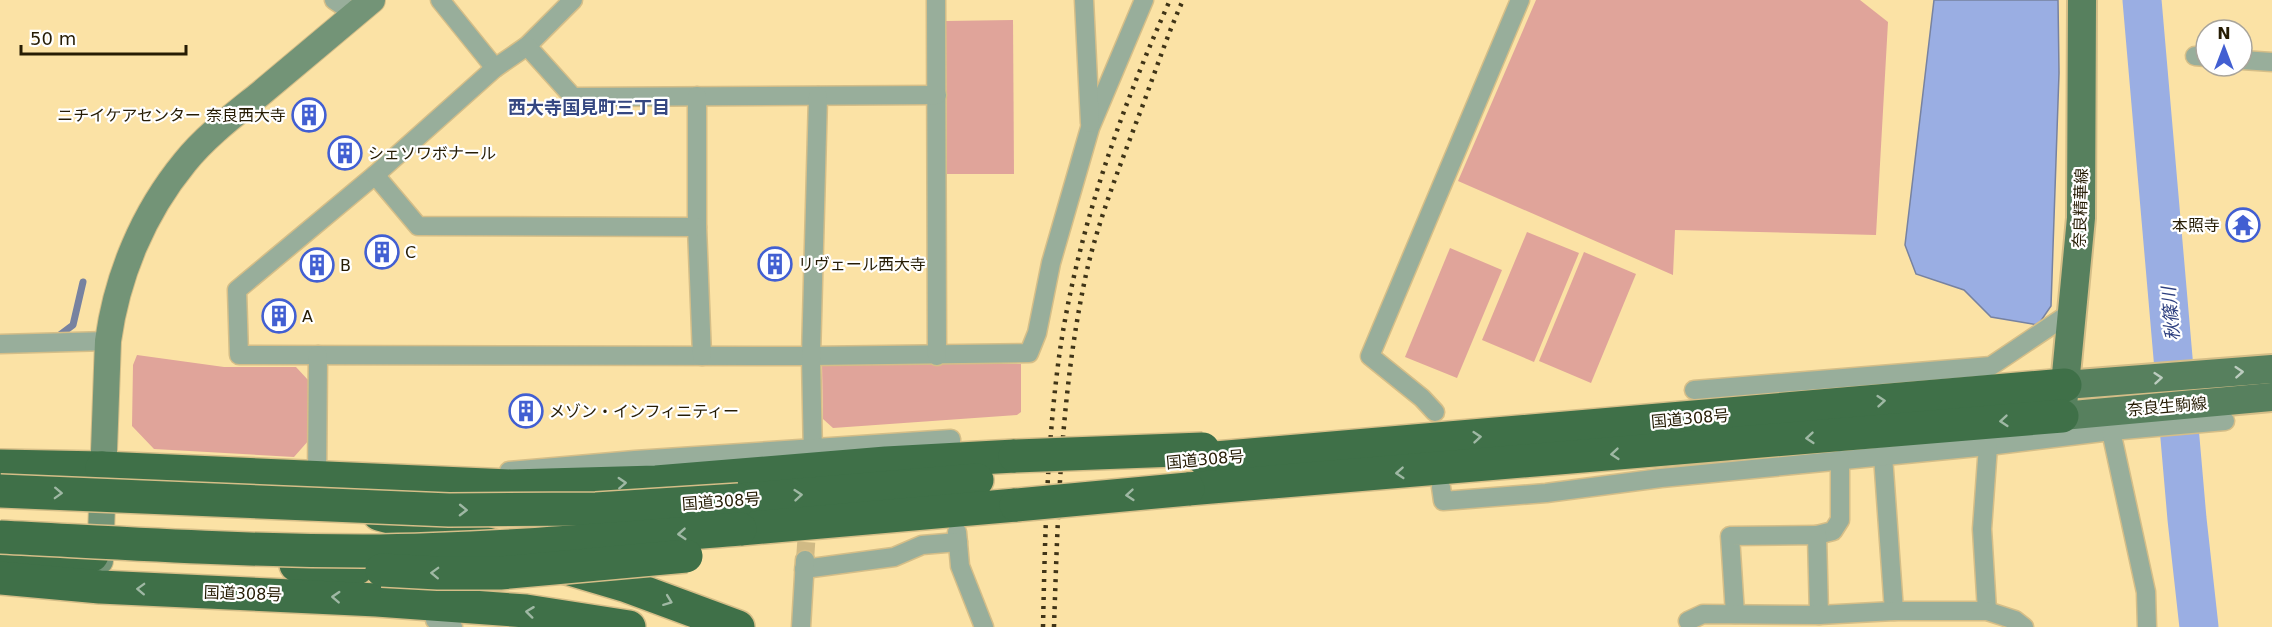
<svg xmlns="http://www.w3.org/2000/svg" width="2272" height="627" font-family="'DejaVu Sans','Noto Sans JP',sans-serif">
	<rect width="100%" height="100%" fill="#fbe2a5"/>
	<g fill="#e0a49a">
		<polygon points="1536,0 1860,0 1888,22 1876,235 1675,230 1673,275 1458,181"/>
		<polygon points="1013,20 1014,174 947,174 946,21"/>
		<polygon points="1527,232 1579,253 1534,362 1482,340"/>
		<polygon points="1450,248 1502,270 1457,378 1405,357"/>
		<polygon points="1584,252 1636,274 1591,383 1539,361"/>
		<polygon points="137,355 224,367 296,367 309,381 309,440 294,457 154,449 132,426 133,365"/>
		<polygon points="822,364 1021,364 1021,412 1017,415 833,428 823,419"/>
	</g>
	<polygon fill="#9aaee3" stroke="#7782a0" stroke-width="1.5" points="1934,0 2058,0 2059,73 2051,306 2038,325 1991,317 1964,290 1916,274 1905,245"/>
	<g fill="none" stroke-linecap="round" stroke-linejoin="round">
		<polyline stroke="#7782a0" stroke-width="7" points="57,337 73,325 83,282"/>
		<polyline stroke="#9aaee3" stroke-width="39" points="2142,0 2187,519 2199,627"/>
		<polyline stroke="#d0ba85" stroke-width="18" stroke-dasharray="18 9" stroke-linecap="butt" points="805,560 808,517"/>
		<defs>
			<g id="street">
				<polyline points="334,0 355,14"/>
				<polyline points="440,0 495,68"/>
				<polyline points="573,0 527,46 495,68 375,175 237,290 239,355 811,356 1029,353 1037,333 1051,263 1090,128 1144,0"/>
				<polyline points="936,0 937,356"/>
				<polyline points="1084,0 1090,123"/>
				<polyline points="527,46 573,97 937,95"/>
				<polyline points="2195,56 2206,57"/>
				<polyline points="2242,60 2272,62"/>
				<polyline points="697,96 697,227 702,356"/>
				<polyline points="375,175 418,226 697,227"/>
				<polyline points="0,344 108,341"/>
				<polyline points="1694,390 1991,366 2073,311"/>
				<polyline points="1435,412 1422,398 1370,356 1520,0"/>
				<polyline points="1883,456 1894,611"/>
				<polyline points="813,457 811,356 818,96"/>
				<polyline points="509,471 635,460 951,439 951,444"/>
				<polyline points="317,479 318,355"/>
				<polyline points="1441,487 1443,501 1546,493 1661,478 1988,446 2111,431"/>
				<polyline points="957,532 960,566 984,627"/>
				<polyline points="1817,535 1833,531 1840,520 1840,460"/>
				<polyline points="804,569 894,557 922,545 958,542"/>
				<polyline points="433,604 435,620 453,627"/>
				<polyline points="1987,611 1982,529 1988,446"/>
				<polyline points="1735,614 1730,536 1817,535 1819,615"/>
				<polyline points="1688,621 1703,614 1819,615 1894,611 1987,611 2015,620 2024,627"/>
				<polyline points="801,627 805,560"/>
				<polyline points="2147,627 2146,592 2111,431 2225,421"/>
			</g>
			<path id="secondary" d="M 100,561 L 108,341 C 117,276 143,213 185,162 C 206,136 234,115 260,94 C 297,63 335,31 372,0"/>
			<g id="primary">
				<polyline points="2082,0 2081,218 2062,416 2272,397"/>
				<polyline points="2065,385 2272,369"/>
			</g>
			<g id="highway">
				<polyline points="1204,459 2065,385"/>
				<polyline points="0,466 102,468 124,471"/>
				<polyline points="102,468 511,486 656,482 886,463 1015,456"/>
				<polyline points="1188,489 2062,416"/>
				<polyline points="739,500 977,480"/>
				<polyline points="379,514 491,545"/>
				<polyline points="740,529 1016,505"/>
				<polyline points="0,561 58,555 92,555"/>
				<polyline points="296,565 357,568"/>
				<polyline points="563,567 627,586 738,627"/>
				<polyline points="0,578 100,587 377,600 526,611 629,627"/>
			</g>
		</defs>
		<use href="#street" stroke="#d5be88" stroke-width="21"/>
		<use href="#secondary" stroke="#d5be88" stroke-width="28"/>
		<use href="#primary" stroke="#d5be88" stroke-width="32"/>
		<use href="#highway" stroke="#d5be88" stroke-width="36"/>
		<use href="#street" stroke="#98ae9b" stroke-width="18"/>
		<use href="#secondary" stroke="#739477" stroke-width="26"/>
		<use href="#primary" stroke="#57805e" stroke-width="28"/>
		<use href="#highway" stroke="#3f7048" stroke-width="33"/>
		<g stroke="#3f3417" stroke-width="4.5" stroke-dasharray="3 6" stroke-linecap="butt">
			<path d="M 1043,627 C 1045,535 1047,442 1060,350 C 1078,230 1120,111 1170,0"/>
			<path d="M 1054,627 C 1058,508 1061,386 1087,270 C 1099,219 1118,171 1136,123 C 1152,82 1165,40 1183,0"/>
		</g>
		<defs>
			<g id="highway-bridge">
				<polyline points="1015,456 1203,449"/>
				<polyline points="0,491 449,510 596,509 739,500"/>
				<polyline points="1016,505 1188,489"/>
				<path d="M 0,537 C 121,543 242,551 363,551 C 489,550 615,539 740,529"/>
				<polyline points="382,570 438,573 500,573 686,556"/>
			</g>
		</defs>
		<use href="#highway-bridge" stroke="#d5be88" stroke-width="36" stroke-linecap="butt"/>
		<use href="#highway-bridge" stroke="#3f7048" stroke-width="33"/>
	</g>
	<defs><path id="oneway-chevron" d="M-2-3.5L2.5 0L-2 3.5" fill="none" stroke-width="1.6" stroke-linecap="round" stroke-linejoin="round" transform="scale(1.5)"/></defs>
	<g stroke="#bcccbf">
		<use href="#oneway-chevron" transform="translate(2239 372) rotate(-4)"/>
		<use href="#oneway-chevron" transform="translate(2158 378) rotate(-5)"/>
	</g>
	<g stroke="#9fb8a4">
		<use href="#oneway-chevron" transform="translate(1881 401) rotate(-5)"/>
		<use href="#oneway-chevron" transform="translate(2004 421) rotate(175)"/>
		<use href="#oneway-chevron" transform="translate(1477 437) rotate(-5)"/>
		<use href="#oneway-chevron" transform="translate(1810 438) rotate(175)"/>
		<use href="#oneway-chevron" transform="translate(1615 454) rotate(175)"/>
		<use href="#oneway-chevron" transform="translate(1400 473) rotate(176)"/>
		<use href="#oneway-chevron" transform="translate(622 483) rotate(-3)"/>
		<use href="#oneway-chevron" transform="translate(58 493) rotate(2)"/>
		<use href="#oneway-chevron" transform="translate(798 495) rotate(-5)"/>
		<use href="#oneway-chevron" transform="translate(1130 495) rotate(175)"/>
		<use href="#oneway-chevron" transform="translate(463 510) rotate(1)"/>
		<use href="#oneway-chevron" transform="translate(682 534) rotate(176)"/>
		<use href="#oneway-chevron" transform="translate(435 573) rotate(-178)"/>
		<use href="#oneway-chevron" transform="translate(141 589) rotate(-178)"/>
		<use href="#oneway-chevron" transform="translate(336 597) rotate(-177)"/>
		<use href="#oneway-chevron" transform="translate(668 601) rotate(21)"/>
		<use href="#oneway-chevron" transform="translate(530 612) rotate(-173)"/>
	</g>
	<defs>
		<symbol id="building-ring" viewBox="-11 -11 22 22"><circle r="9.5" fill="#fff" stroke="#425fd2" stroke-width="1.5"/><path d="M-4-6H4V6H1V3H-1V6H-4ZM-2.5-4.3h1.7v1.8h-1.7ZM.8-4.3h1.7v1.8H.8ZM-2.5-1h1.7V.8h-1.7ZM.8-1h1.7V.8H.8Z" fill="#425fd2"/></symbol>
		<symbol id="temple-ring" viewBox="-11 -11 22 22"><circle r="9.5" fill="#fff" stroke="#425fd2" stroke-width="1.5"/><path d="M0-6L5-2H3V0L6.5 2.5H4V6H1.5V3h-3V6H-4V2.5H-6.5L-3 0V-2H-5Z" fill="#425fd2"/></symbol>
	</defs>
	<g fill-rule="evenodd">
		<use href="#building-ring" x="290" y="96" width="38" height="38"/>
		<use href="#building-ring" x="326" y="134" width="38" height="38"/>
		<use href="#temple-ring" x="2224" y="206" width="38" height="38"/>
		<use href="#building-ring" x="363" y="233" width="38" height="38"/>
		<use href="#building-ring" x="756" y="245" width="38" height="38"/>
		<use href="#building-ring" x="298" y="246" width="38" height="38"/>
		<use href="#building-ring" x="260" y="297" width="38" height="38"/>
		<use href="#building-ring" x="507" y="392" width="38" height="38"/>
	</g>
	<g text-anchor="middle" stroke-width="4.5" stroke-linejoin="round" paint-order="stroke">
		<g font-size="16" fill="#261c04" stroke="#fff" text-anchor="start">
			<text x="286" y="121" text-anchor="end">ニチイケアセンター 奈良西大寺</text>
			<text x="368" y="159">シェソワボナール</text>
			<text x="2220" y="231" text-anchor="end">本照寺</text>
			<text x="405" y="258">C</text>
			<text x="798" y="270">リヴェール西大寺</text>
			<text x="340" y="271">B</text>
			<text x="302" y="322">A</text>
			<text x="549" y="417">メゾン・インフィニティー</text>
		</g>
		<g font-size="16" fill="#261c04" stroke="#fff">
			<text transform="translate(2080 208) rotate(-88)" y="6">奈良精華線</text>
			<text transform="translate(2167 406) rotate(-5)" y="6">奈良生駒線</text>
			<text transform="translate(1690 418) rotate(-5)" y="6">国道308号</text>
			<text transform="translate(1205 459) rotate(-5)" y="6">国道308号</text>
			<text transform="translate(721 501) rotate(-4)" y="6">国道308号</text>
			<text transform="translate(243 593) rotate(2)" y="6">国道308号</text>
		</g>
		<g font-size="18" font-weight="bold" fill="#354781" stroke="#fff">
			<text x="589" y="114">西大寺国見町三丁目</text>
		</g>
		<g font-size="18" font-style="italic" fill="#2d3f7f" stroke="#fff">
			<text transform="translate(2171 314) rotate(-95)" y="6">秋篠川</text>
		</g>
	</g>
	<g transform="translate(2224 48)"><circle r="28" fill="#ffffff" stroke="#a8a49b" stroke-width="1.5"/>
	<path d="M0-4.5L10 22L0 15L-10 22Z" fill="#425fd2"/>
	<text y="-9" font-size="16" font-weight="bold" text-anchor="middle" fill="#261c04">N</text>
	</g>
	<path d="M21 45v9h165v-9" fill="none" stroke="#261c04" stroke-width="3"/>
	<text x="30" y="45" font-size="18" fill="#261c04" stroke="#ffffff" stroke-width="4.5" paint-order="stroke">50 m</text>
</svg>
